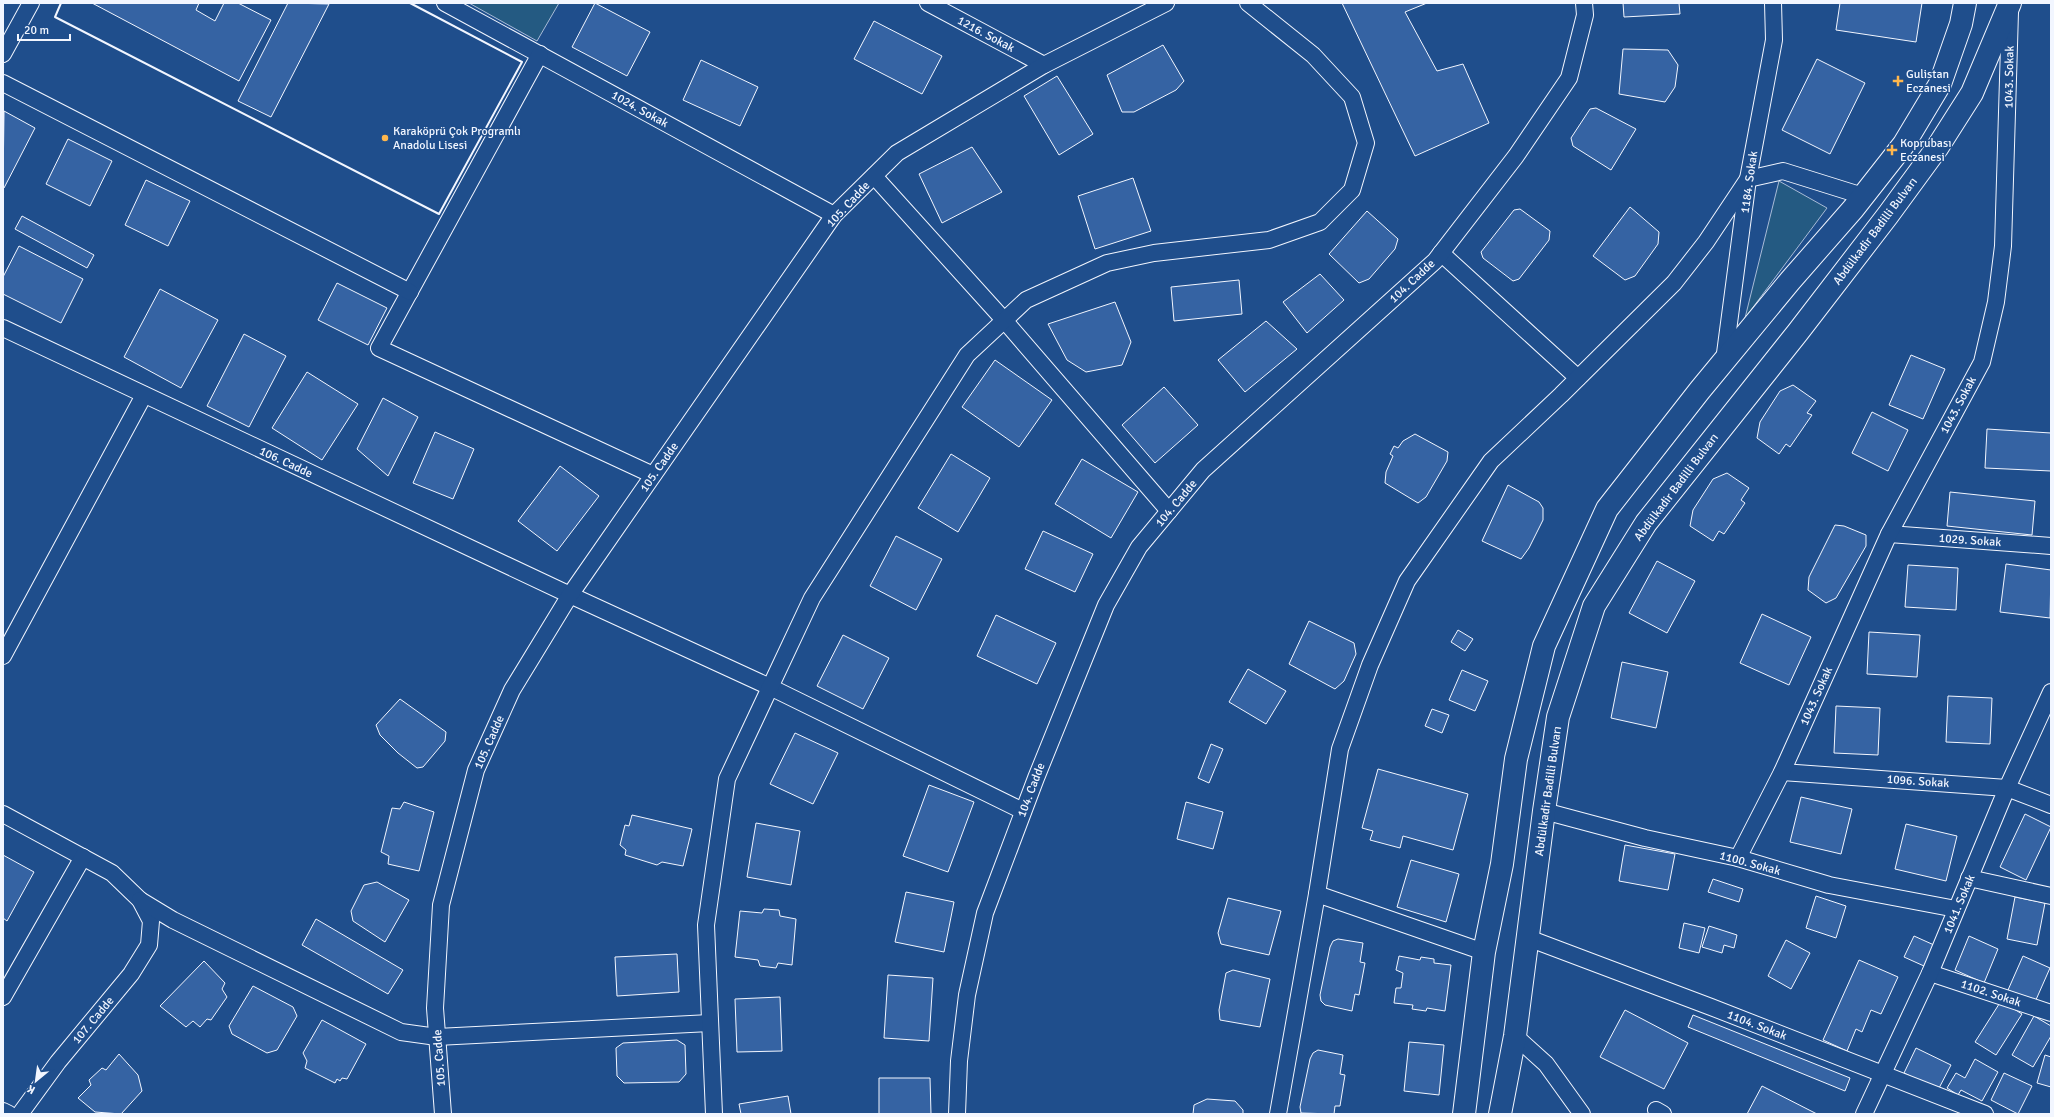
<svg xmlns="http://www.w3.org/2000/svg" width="2054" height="1117" font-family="Signika,sans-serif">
	<rect width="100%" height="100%" fill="#1f4e8c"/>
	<g fill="#245a82" stroke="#a8bbd7">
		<polygon points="469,3 559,3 537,41"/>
		<polygon points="1779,181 1827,208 1745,318"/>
	</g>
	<g fill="#3563a3" stroke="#f2f6ff">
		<polygon points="92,3 199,3 196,10 215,21 224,3 238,3 271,20 239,81"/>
		<polygon points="288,3 329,4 271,117 238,101"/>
		<polygon points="595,3 650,32 627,76 572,47"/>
		<polygon points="1342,3 1427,3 1405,12 1437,71 1463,64 1489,123 1415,156"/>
		<polygon points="1623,3 1679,3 1680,14 1624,17"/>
		<polygon points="1840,3 1922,3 1916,42 1836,30"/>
		<polygon points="874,21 942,56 922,94 854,59"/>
		<polygon points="1163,45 1184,81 1176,90 1134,112 1122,112 1107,75"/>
		<polygon points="1623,49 1668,50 1678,65 1675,87 1665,102 1619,94"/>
		<polygon points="1817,59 1865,83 1830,154 1782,130"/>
		<polygon points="701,60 758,87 740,126 683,100"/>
		<polygon points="1057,76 1093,134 1059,155 1024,96"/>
		<polygon points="1596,108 1636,129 1611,170 1573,146 1571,138 1590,109"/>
		<polygon points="4,111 35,128 4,188 3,187"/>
		<polygon points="68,139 112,161 90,206 46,184"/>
		<polygon points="972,147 1002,192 942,223 919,174"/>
		<polygon points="1133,178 1151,231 1095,249 1078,196"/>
		<polygon points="146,180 190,201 168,246 125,225"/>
		<polygon points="1630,207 1659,232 1658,244 1635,276 1625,280 1593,256"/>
		<polygon points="1520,209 1550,231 1549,240 1519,279 1513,281 1483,258 1481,252 1514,210"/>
		<polygon points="1367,211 1398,239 1395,249 1369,279 1359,283 1329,254"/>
		<polygon points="22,216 94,255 87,268 15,229"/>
		<polygon points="19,246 83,279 61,323 3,294 3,277"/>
		<polygon points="1320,274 1344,300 1307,333 1283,302"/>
		<polygon points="1239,280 1242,314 1174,321 1171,287"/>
		<polygon points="337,283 387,308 368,345 318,320"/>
		<polygon points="160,289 218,320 181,388 124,357"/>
		<polygon points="1115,302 1131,342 1122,365 1086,372 1067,360 1048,324"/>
		<polygon points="1266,321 1297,349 1245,392 1218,360"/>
		<polygon points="244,334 286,356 249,427 207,406"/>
		<polygon points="1911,355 1945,369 1923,419 1889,405"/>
		<polygon points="995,360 1052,400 1019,447 962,407"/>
		<polygon points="307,372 358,404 322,460 272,428"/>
		<polygon points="1793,385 1816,401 1807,413 1812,415 1790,447 1786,444 1779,454 1757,438 1760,422 1780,391"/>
		<polygon points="1164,387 1198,425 1155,463 1122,425"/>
		<polygon points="383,398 418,417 388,476 357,449"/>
		<polygon points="1872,412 1908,430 1888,471 1852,453"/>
		<polygon points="1987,429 2051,433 2051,471 1985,468"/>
		<polygon points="435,432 474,449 453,499 413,483"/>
		<polygon points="1415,434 1448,452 1447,461 1426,497 1418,503 1385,483 1386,472 1393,456 1390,454 1394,446 1398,448 1403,441"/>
		<polygon points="951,454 990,478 958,532 918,508"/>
		<polygon points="1082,459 1138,492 1111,538 1055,504"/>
		<polygon points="560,466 599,496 557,551 518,521"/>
		<polygon points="1727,473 1749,488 1741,500 1745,503 1724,534 1719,531 1713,541 1690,526 1693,510 1713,479"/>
		<polygon points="1508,485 1539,502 1543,508 1543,520 1529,548 1521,559 1482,541"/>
		<polygon points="1950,492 2035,501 2032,535 1947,526"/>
		<polygon points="1835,525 1844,526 1866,535 1866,546 1836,598 1826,603 1808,590 1809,577"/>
		<polygon points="1043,531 1093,554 1075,592 1025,569"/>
		<polygon points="896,536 942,559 916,610 870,586"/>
		<polygon points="1657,561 1695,581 1667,633 1629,613"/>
		<polygon points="2006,564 2051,570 2050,618 2000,612"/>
		<polygon points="1908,565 1958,568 1956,610 1905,607"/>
		<polygon points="1762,614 1811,637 1789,685 1740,663"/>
		<polygon points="996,615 1056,643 1037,684 977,656"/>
		<polygon points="1309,621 1354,643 1356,654 1344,681 1335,689 1289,664"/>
		<polygon points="1458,630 1473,639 1465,651 1451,642"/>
		<polygon points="1869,632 1920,635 1917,677 1867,674"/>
		<polygon points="843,635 889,658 863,709 817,686"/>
		<polygon points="1622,662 1668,672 1656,728 1611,718"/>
		<polygon points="1248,669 1286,691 1266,724 1229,702"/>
		<polygon points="1462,670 1488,681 1475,711 1449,700"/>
		<polygon points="1948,696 1992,698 1990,744 1946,742"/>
		<polygon points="400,699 446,732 445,741 423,767 417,768 398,753 380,735 376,725"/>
		<polygon points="1836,706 1880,708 1878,755 1834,753"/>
		<polygon points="1432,709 1449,715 1442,733 1425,726"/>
		<polygon points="795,733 838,753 813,804 770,784"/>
		<polygon points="1211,744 1223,749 1209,783 1198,778"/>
		<polygon points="1378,769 1468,794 1453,850 1403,836 1400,848 1370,840 1373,831 1362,828"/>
		<polygon points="929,785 974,802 948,872 903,856"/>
		<polygon points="1801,797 1852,809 1841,854 1790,842"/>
		<polygon points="404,802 434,812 419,871 388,864 389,856 381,852 392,808 400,809"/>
		<polygon points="1186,802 1223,812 1213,849 1177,839"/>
		<polygon points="2025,814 2051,827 2026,880 2000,867"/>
		<polygon points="632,815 692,829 683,866 662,862 657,865 625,855 626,850 620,845 625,825 629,826"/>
		<polygon points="756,823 800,831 791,885 747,877"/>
		<polygon points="1906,824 1957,836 1946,881 1895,869"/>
		<polygon points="1625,845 1675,854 1668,890 1619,881"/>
		<polygon points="3,855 34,872 7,921 3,918"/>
		<polygon points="1411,860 1459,874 1446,922 1397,907"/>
		<polygon points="1713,879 1743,889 1739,902 1708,892"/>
		<polygon points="377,882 409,900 385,942 353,921 351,911 364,885"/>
		<polygon points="906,892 954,902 944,952 895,942"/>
		<polygon points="1816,896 1846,906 1836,938 1806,928"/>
		<polygon points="2015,897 2045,903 2037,945 2007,939"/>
		<polygon points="1228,898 1281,911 1269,955 1221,944 1218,933"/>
		<polygon points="764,909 779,910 780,916 796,919 792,965 778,963 776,968 760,966 758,960 735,957 740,911 762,913"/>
		<polygon points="316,919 403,970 388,994 302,945"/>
		<polygon points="1684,923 1705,928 1699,953 1679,948"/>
		<polygon points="1709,926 1737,935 1734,948 1724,945 1722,953 1702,947"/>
		<polygon points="1914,936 1934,945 1924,966 1904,957"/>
		<polygon points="1969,936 1998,949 1984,983 1955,970"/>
		<polygon points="1338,939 1363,943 1360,962 1365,963 1359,995 1355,994 1352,1011 1325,1005 1321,1001 1320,995 1330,947 1333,941"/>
		<polygon points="1786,940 1810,953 1791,989 1768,976"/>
		<polygon points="677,954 679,992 617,996 615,957"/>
		<polygon points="1399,956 1420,960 1421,957 1434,959 1434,963 1451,965 1445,1011 1427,1008 1426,1011 1412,1009 1413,1005 1394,1003 1396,988 1401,988 1403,973 1396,970"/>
		<polygon points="2023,956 2050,968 2035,1002 2008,990"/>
		<polygon points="1859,960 1898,977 1881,1014 1871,1010 1862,1032 1856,1029 1847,1051 1823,1040"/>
		<polygon points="204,961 225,983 222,989 227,997 211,1020 207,1019 200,1027 193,1021 186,1027 160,1006"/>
		<polygon points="1233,970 1270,979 1260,1027 1220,1020 1219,1010 1226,973"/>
		<polygon points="888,975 933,978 929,1041 884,1038"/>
		<polygon points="253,986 293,1007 297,1016 277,1050 267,1053 232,1034 229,1026"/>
		<polygon points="780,997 782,1051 737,1052 735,999"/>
		<polygon points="2001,1001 2022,1014 1996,1055 1975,1042"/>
		<polygon points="1625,1010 1688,1043 1664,1089 1600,1057"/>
		<polygon points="1693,1015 1850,1078 1845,1091 1688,1027"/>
		<polygon points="2034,1016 2051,1026 2051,1036 2033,1067 2012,1055"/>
		<polygon points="322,1020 366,1044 347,1079 342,1078 340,1081 337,1079 335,1083 305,1068 307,1061 303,1053"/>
		<polygon points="677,1040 685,1045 686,1074 679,1082 624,1083 617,1076 616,1048 623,1043"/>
		<polygon points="1409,1042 1444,1045 1439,1095 1404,1091"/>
		<polygon points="1916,1048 1951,1065 1938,1090 1904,1073"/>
		<polygon points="1318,1050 1343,1055 1340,1074 1345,1075 1340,1106 1335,1106 1334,1114 1301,1113 1300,1107 1310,1059 1313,1053"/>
		<polygon points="119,1054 138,1075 142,1091 121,1114 95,1112 78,1098 91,1085 89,1080 102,1068 106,1070"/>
		<polygon points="2045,1055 2051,1057 2051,1087 2037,1083"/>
		<polygon points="1975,1059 1998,1072 1982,1101 1961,1090 1958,1095 1947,1088 1956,1073 1965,1078"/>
		<polygon points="2004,1073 2032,1086 2018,1114 1991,1100"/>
		<polygon points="879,1078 930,1078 931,1114 879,1114"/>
		<polygon points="1762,1086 1817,1114 1747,1114"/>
		<polygon points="788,1096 791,1114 741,1114 739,1104"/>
		<polygon points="1207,1099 1235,1101 1243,1110 1243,1114 1193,1114 1194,1105"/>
	</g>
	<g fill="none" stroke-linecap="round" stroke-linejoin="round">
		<defs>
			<g id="minor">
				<polyline points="445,3 834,215"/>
				<polyline points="928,3 1044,65"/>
				<polyline points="3,54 31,3"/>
				<polyline points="540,54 379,348 653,475"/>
				<polyline points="3,83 410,292"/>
				<polyline points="874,176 1004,320 1169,511"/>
				<polyline points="1441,253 1578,378"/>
				<polyline points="3,328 570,595 770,687 1023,811"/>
				<polyline points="1724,361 1748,179 1774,40 1773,3"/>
				<polyline points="1889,534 2051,546"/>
				<polyline points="3,656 144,395"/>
				<polyline points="1782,772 2007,788 2051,805"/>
				<polyline points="1544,811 1645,838 1738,858 1829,885 1956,909"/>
				<polyline points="3,814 112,873 140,900 151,921 149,945 131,974 58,1062 20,1114"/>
				<polyline points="1738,858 1782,772 1889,534 1982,362 1996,302 2003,246 2010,12"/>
				<polyline points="1969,878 2051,896"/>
				<polyline points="1317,894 1340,749 1370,665 1407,581 1491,461 1561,395 1674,283 1706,242 1748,179 1783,171 1863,196"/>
				<polyline points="140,900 173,920 401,1032 437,1037 710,1023"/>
				<polyline points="1528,938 1711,1007 1985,1114"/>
				<polyline points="1930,973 2051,1013"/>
				<polyline points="3,997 83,857"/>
				<polyline points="1515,1036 1546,1064 1582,1114"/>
				<polyline points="1656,1110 1663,1114"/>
				<polyline points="3,1111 9,1114"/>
				<polyline points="443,1114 435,1008 441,905 476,770 512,690 570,595 834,215 897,153 1044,65 1166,3"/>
				<polyline points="714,1114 706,925 727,779 812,598 967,355 1026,300 1107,263 1154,253 1269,240 1320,222 1352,190 1366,143 1352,97 1313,55 1248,3"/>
				<polyline points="957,1114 959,1061 967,995 985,913 1036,778 1106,605 1139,547 1203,470 1435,261 1516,156 1569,78 1585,15 1584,3"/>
				<polyline points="1278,1114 1317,894 1484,952"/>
				<polyline points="1864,1114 1930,973 2007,788 2051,692"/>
			</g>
			<g id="secondary">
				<polyline points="1464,1114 1484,952 1502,864 1516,759 1544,646 1607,509 1700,390 1790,281 1853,209 1904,144 1940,84 1961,24 1965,3"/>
				<polyline points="1500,1114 1515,1036 1544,811 1558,717 1594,606 1646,523 1798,332 1888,215 1937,148 1972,93 2010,3"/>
			</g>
		</defs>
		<use href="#minor" stroke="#f2f6ff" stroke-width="18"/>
		<use href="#secondary" stroke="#f2f6ff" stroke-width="24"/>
		<use href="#minor" stroke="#1f4e8c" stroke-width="16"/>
		<use href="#secondary" stroke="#1f4e8c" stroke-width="22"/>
		<polyline stroke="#f2f6ff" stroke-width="2" points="61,3 55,17 439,214 522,62 410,3"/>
	</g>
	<g fill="#ffb74d" stroke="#1f4e8c" stroke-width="1.5">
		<path d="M1896 75h4v4h4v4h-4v4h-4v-4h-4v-4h4z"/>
		<circle cx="385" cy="138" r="4"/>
		<path d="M1890 144h4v4h4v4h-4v4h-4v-4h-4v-4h4z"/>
	</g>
	<g text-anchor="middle" stroke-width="3" stroke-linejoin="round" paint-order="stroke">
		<g font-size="12" fill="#f2f6ff" stroke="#1f4e8c">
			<text transform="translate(986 34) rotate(28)" y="4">1216. Sokak</text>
			<text transform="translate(2009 77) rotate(-89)" y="4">1043. Sokak</text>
			<text transform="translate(640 109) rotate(29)" y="4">1024. Sokak</text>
			<text transform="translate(1749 182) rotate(-82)" y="4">1184. Sokak</text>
			<text transform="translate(848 204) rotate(-47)" y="4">105. Cadde</text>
			<text transform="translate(1875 231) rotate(-53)" y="4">Abdülkadir Badilli Bulvarı</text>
			<text transform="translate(1412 281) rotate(-43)" y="4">104. Cadde</text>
			<text transform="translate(1958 405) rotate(-62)" y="4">1043. Sokak</text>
			<text transform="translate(286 462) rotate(25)" y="4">106. Cadde</text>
			<text transform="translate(659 467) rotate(-55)" y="4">105. Cadde</text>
			<text transform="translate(1676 487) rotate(-53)" y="4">Abdülkadir Badilli Bulvarı</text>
			<text transform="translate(1176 503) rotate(-50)" y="4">104. Cadde</text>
			<text transform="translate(1970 540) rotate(4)" y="4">1029. Sokak</text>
			<text transform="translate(1816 696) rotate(-66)" y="4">1043. Sokak</text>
			<text transform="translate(489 742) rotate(-66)" y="4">105. Cadde</text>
			<text transform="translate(1918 781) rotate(4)" y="4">1096. Sokak</text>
			<text transform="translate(1031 790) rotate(-69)" y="4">104. Cadde</text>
			<text transform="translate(1548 791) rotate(-82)" y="4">Abdülkadir Badilli Bulvarı</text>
			<text transform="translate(1750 863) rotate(15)" y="4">1100. Sokak</text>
			<text transform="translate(1959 904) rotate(-67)" y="4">1041. Sokak</text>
			<text transform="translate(1991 993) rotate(18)" y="4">1102. Sokak</text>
			<text transform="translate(93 1020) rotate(-50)" y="4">107. Cadde</text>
			<text transform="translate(1757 1025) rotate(21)" y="4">1104. Sokak</text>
			<text transform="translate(439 1058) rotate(-94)" y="4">105. Cadde</text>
		</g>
		<g font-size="12" fill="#f2f6ff" stroke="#1f4e8c" text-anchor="start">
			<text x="1906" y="78">Gulistan<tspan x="1906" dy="14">Eczanesi</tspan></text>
			<text x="393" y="135">Karaköprü Çok Programlı<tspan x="393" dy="14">Anadolu Lisesi</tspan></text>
			<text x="1900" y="147">Koprubası<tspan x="1900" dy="14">Eczanesi</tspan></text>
		</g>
	</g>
	<rect width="2054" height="1117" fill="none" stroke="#f2f6ff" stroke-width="8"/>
	<g transform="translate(36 1081) rotate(209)" stroke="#1f4e8c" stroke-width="3" paint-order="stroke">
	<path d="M0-3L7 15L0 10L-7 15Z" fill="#f2f6ff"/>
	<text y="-6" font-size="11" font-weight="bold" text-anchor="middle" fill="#f2f6ff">K</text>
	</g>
	<path d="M18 34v6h52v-6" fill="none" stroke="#f2f6ff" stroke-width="2"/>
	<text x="24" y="34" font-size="12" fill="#f2f6ff" stroke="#1f4e8c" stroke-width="3" paint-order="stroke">20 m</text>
</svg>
